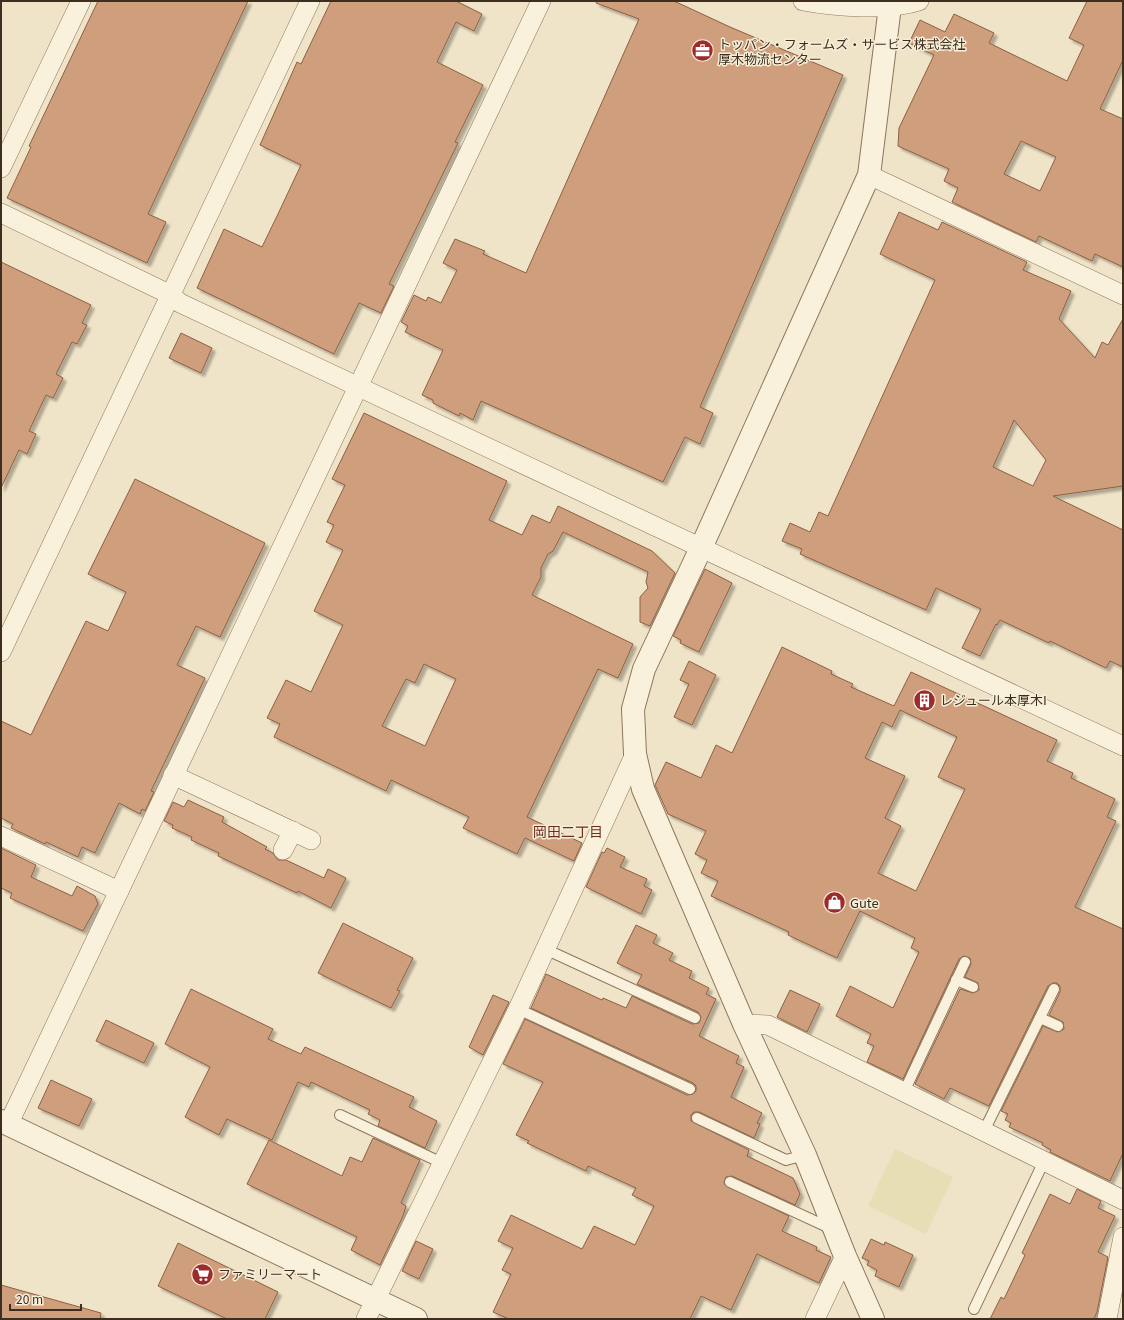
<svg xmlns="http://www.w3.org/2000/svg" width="1124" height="1320" font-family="Georgia,'Noto Sans JP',serif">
	<defs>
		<filter id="shadow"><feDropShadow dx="3.5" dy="3.5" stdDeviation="1" flood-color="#0004"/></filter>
	</defs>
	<rect width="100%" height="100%" fill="#f0e4c8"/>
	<polygon fill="#e6deb5" points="895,1149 953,1177 926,1234 868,1206"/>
	<g fill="#cf9f7d" stroke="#8d5f41" fill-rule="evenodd" filter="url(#shadow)">
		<polygon points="98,1 248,1 148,214 166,222 147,263 7,198 31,147 29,146"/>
		<polygon points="331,1 456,1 482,14 474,31 456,22 437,62 483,85 455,142 458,143 389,284 394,286 381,313 359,303 334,354 197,288 224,229 262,247 278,214 301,165 260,145 297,62 301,64"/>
		<polygon points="597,1 674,1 730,27 843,75 700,407 713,413 700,444 685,437 663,482 481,401 473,420 460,413 459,416 433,403 433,400 422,395 443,350 405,332 408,326 401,322 414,295 426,301 428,297 441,303 457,270 443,263 455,239 485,251 483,254 526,273 639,19 596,3"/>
		<path d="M 1087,1 L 1123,1 L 1123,60 L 1100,109 L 1123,119 L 1123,267 L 1095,254 L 1092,261 L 1039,236 L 1036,242 L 952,202 L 958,188 L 944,181 L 949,169 L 898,146 L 899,128 L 934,55 L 909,43 L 920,20 L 945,32 L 954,14 L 994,33 L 989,43 L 1067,81 L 1084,45 L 1069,38 ZM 1021,141 L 1056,157 L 1040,191 L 1004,174 Z"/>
		<path d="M 899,212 L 938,230 L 942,222 L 1027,262 L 1023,270 L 1071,291 L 1059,319 L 1095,358 L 1102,342 L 1108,345 L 1123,319 L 1123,486 L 1053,496 L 1123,530 L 1123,667 L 1110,661 L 1106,668 L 1050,641 L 1049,643 L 1000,620 L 997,625 L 996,624 L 980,656 L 962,648 L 981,609 L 936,588 L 926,610 L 800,554 L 802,549 L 782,541 L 790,523 L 810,532 L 819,512 L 828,516 L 935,280 L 880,254 ZM 1014,420 L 1046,460 L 1033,486 L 993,467 Z"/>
		<polygon points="1,262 91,305 82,323 87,325 77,344 72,342 56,374 63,378 53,398 46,395 29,431 36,434 27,454 19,450 1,488"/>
		<polygon points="181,333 212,348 201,373 169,358"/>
		<path d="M 364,413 L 507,481 L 489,520 L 522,535 L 532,515 L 550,523 L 558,506 L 652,551 L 675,573 L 650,626 L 640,622 L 640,597 L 648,588 L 646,582 L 648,572 L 563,532 L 553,551 L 548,554 L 541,568 L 541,577 L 532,595 L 633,644 L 618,678 L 598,669 L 527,817 L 582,843 L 574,861 L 525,838 L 517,854 L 463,828 L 469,817 L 391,780 L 386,791 L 274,737 L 280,724 L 267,718 L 286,680 L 311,692 L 343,625 L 314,611 L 343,550 L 326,542 L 334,525 L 327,522 L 345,485 L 332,479 ZM 424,664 L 456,679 L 425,746 L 382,726 L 406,679 L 415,683 Z"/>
		<polygon points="135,479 265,543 220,637 196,626 177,665 205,678 151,791 154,792 145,811 142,809 140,814 119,803 95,853 82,847 78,857 46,842 45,844 11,828 13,824 1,818 1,721 31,735 86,621 108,631 126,592 88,574"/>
		<polygon points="705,569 732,583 699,652 680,643 681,640 673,636"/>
		<path d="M 782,647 L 832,671 L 831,674 L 853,684 L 851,687 L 894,706 L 911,672 L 1057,740 L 1047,761 L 1073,773 L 1071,778 L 1115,799 L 1107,817 L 1116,821 L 1075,907 L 1123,929 L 1123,1153 L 1110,1181 L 1050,1152 L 1051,1150 L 1042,1145 L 1043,1143 L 1009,1127 L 1011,1123 L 1005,1120 L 1008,1114 L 1001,1111 L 1043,1026 L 1058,1032 L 1064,1029 L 1063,1022 L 1049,1015 L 1060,992 L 1060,986 L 1057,983 L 1053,983 L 1048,986 L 989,1106 L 950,1088 L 944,1099 L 915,1084 L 960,989 L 973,993 L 979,990 L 978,983 L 965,977 L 971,964 L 970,958 L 964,956 L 959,959 L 903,1079 L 867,1062 L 874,1046 L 867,1043 L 871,1034 L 836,1016 L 850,986 L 893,1008 L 919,952 L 911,948 L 915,938 L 860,911 L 837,958 L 788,935 L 789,932 L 711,896 L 718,881 L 701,873 L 707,860 L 695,854 L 706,831 L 668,814 L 655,785 L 666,762 L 701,778 L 716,745 L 732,753 ZM 900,710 L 957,737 L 938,777 L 965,789 L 916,891 L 878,873 L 901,826 L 885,818 L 905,776 L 865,758 L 882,722 L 892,727 Z"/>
		<polygon points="689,661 716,675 692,725 674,717 689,684 680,680"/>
		<polygon points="188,800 224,817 222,822 267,847 265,849 273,853 278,860 286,860 324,878 328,869 346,878 331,908 298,891 297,893 218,856 219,853 191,840 192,837 172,828 173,825 164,821 173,802 184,807"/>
		<polygon points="1,848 36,865 31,877 72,896 77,886 95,896 98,904 83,931 10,898 12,893 1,888"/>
		<polygon points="607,848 625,857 620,867 647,879 644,886 652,890 641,914 586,887 602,852 604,853"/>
		<polygon points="343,923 413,958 397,990 400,991 391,1008 318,973"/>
		<polygon points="636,925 657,935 653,943 673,953 669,960 692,971 689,978 709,988 706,994 716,999 699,1036 739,1056 736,1063 744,1067 731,1097 762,1113 757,1123 760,1124 754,1138 699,1112 694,1112 691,1115 691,1121 749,1150 747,1156 793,1178 800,1194 795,1205 732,1176 726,1177 724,1182 725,1185 789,1216 782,1231 817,1247 816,1250 831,1257 819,1283 757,1254 731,1310 701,1296 690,1319 509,1319 493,1312 511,1274 502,1270 513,1248 498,1241 511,1215 582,1249 594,1226 635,1245 654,1206 632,1195 636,1188 588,1166 586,1171 527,1143 529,1141 516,1135 543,1082 503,1064 525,1019 687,1095 693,1094 696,1091 696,1086 693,1083 531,1008 546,974 602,1000 603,998 626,1008 632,996 692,1024 699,1023 701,1017 698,1012 637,984 642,975 617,963"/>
		<polygon points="191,989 273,1029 268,1039 301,1054 305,1047 414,1097 409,1107 437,1121 425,1148 378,1126 380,1120 368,1114 370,1110 311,1082 309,1087 298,1082 272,1140 227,1119 219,1135 185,1117 210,1067 165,1044"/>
		<polygon points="790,990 820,1004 807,1032 777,1017"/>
		<polygon points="493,995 509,1002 483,1055 469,1047"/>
		<polygon points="106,1020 154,1043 144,1063 96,1041"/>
		<polygon points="51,1080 92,1099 79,1126 38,1108"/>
		<polygon points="373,1138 420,1160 401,1203 406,1206 403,1216 380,1265 351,1250 357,1237 247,1184 269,1140 342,1176 350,1157 362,1162"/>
		<polygon points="1077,1189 1101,1201 1098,1208 1115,1216 1098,1252 1108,1257 1097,1312 1094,1319 990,1319 1001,1297 1004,1299 1025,1255 1022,1253 1050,1194 1070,1204"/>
		<polygon points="871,1239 884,1245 885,1242 913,1255 899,1287 875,1276 877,1270 867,1265 869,1261 862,1258"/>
		<polygon points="416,1241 433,1249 419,1279 402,1271"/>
		<polygon points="178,1243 278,1292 265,1319 227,1319 158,1286"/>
		<polygon points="1,1285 101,1313 100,1319 1,1319"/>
	</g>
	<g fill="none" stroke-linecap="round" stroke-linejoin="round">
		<defs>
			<g id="service">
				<polyline points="545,949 695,1018"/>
				<polyline points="956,980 973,987"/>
				<polyline points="518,1009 690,1089"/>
				<polyline points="1040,1018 1058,1026"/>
				<polyline points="904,1092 965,962"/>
				<polyline points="340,1115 442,1163"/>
				<polyline points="697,1118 786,1160 805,1155"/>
				<polyline points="984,1131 1054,989"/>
				<polyline points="730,1182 832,1229"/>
				<polyline points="974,1309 1044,1161"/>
			</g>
			<g id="minor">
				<path d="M 803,1 C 835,7 888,11 919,1"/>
				<polyline points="1,168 81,1"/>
				<polyline points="869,175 1123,295"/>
				<polyline points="1,213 171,295 180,303 1123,746"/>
				<polyline points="1,652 310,1"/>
				<polyline points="173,775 311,840"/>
				<polyline points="1,836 119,891"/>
				<polyline points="283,850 293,831"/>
				<polyline points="744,1024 768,1025 1123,1200"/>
				<polyline points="8,1125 541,1"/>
				<polyline points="366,1319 518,1009 635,754"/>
				<polyline points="815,1319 845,1256"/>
				<polyline points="1107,1319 1123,1237"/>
			</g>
			<g id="tertiary">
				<polyline points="1,1121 416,1319"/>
				<polyline points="873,1319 845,1256 805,1155 744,1024 643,789 635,754 633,709 644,669 701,548 869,175 890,6"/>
			</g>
		</defs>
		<use href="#service" stroke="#8d765c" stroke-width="12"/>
		<use href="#minor" stroke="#8d765c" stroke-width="20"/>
		<use href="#tertiary" stroke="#8d765c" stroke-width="24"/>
		<use href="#service" stroke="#faf1dc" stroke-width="10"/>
		<use href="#minor" stroke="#faf1dc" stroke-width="19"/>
		<use href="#tertiary" stroke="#faf1dc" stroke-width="22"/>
	</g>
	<defs>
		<symbol id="office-disc" viewBox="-11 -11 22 22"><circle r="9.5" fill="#9e2a2b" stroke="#f7eed8"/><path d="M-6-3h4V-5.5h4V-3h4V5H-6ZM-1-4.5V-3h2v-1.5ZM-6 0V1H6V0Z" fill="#fff"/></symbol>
		<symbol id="building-disc" viewBox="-11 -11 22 22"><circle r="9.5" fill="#9e2a2b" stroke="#f7eed8"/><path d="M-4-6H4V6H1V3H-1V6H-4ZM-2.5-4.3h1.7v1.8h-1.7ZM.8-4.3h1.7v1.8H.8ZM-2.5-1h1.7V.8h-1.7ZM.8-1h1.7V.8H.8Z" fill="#fff"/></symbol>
		<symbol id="shop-disc" viewBox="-11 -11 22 22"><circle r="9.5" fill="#9e2a2b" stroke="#f7eed8"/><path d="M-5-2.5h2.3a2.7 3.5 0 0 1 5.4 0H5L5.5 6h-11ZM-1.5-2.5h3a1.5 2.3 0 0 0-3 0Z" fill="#fff"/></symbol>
		<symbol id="supermarket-disc" viewBox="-11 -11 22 22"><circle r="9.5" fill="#9e2a2b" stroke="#f7eed8"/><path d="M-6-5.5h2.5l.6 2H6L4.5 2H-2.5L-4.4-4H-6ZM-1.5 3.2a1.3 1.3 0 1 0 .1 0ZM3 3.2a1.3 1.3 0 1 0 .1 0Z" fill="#fff"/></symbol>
	</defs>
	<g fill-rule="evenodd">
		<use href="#office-disc" x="690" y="38" width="25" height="25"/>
		<use href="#building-disc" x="912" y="688" width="25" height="25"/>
		<use href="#shop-disc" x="822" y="890" width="25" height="25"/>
		<use href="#supermarket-disc" x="190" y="1262" width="25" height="25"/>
	</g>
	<g text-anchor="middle" stroke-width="3" stroke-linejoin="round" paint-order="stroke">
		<g font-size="13" fill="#3d2e20" stroke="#f7eed8" text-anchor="start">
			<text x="718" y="49">トッパン・フォームズ・サービス株式会社<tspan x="718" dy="15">厚木物流センター</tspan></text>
			<text x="940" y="705">レジュール本厚木I</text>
			<text x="850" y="908">Gute</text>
			<text x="218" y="1279">ファミリーマート</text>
		</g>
		<g font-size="14" fill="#6b2e1e" stroke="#f7eed8">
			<text x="568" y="837">岡田二丁目</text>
		</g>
	</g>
	<rect width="1124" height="1320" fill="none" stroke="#3d2e20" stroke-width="4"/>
	<path d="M10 1304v6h71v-6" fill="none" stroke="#3d2e20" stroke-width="2"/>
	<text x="16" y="1304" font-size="12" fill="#3d2e20" stroke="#f7eed8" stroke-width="3" paint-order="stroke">20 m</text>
</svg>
